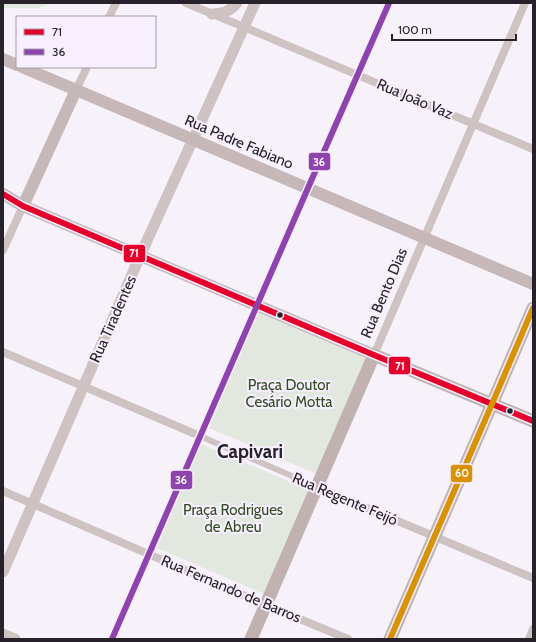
<svg xmlns="http://www.w3.org/2000/svg" width="536" height="642" font-family="Cabin,sans-serif">
	<rect width="100%" height="100%" fill="#f7f2fa"/>
	<g fill="#e2e7e0">
		<polygon points="3,3 48,3 47,5 39,8 3,8"/>
		<polygon points="258,312 368,359 319,475 209,428"/>
		<polygon points="201,444 309,490 264,594 157,548"/>
	</g>
	<g fill="none" stroke-linecap="round" stroke-linejoin="round">
		<polyline stroke="#cec2c2" stroke-width="6" points="200,436 317,487"/>
		<g stroke="#cec2c2" stroke-width="8">
			<polyline points="186,3 244,27 533,149"/>
			<polyline points="109,17 116,3"/>
			<polyline points="76,90 87,67"/>
			<polyline points="3,250 23,206"/>
			<polyline points="3,352 200,436"/>
			<polyline points="374,355 525,3"/>
			<polyline points="317,487 533,578"/>
			<polyline points="3,491 266,605 348,639"/>
			<polyline points="112,639 308,188 389,3"/>
			<polyline points="529,639 533,629"/>
		</g>
		<g stroke="#cec2c2" stroke-width="11">
			<path d="M 212,14 C 224,13 229,12 237,3"/>
			<polyline points="3,572 140,256 255,3"/>
			<polyline points="3,634 15,639"/>
		</g>
		<g stroke="#c6b7b9" stroke-width="12">
			<polyline points="3,59 17,65"/>
			<polyline points="22,67 533,284"/>
			<polyline points="3,194 23,206 374,355"/>
			<polyline points="23,206 76,90"/>
		</g>
		<g stroke="#c1b1b1" stroke-width="13">
			<polyline points="251,639 374,355 533,421"/>
			<polyline points="390,639 492,404 533,308"/>
		</g>
		<defs>
			<polyline id="bus-1" points="3,194 23,206 374,355 533,421"/>
			<polyline id="bus-2" points="112,639 308,188 389,3"/>
			<polyline id="bus-3" points="390,639 492,404 533,308"/>
		</defs>
		<use href="#bus-1" stroke="#f8effe" stroke-width="9"/>
		<use href="#bus-2" stroke="#f8effe" stroke-width="9"/>
		<use href="#bus-3" stroke="#f8effe" stroke-width="9"/>
		<use href="#bus-1" stroke="#e4002b" stroke-width="6"/>
		<use href="#bus-2" stroke="#8e44ad" stroke-width="6"/>
		<use href="#bus-3" stroke="#d89206" stroke-width="6"/>
	</g>
	<g fill="#272229" stroke="#f8effe" stroke-width="1.5">
		<circle cx="280" cy="315" r="3.5"/>
		<circle cx="510" cy="411" r="3.5"/>
	</g>
	<g text-anchor="middle" stroke-width="4" stroke-linejoin="round" paint-order="stroke">
		<g font-size="15" fill="#272229" stroke="#f8effe">
			<text transform="translate(415 99) rotate(23)" y="5">Rua João Vaz</text>
			<text transform="translate(239 142) rotate(23)" y="5">Rua Padre Fabiano</text>
			<text transform="translate(384 293) rotate(-67)" y="5">Rua Bento Dias</text>
			<text transform="translate(113 319) rotate(-66)" y="5">Rua Tiradentes</text>
			<text transform="translate(345 499) rotate(23)" y="5">Rua Regente Feijó</text>
			<text transform="translate(231 589) rotate(23)" y="5">Rua Fernando de Barros</text>
		</g>
		<g font-size="15" fill="#314d22" stroke="#f8effe">
			<text x="289" y="390">Praça Doutor<tspan x="289" dy="17">Cesário Motta</tspan></text>
			<text x="233" y="515">Praça Rodrigues<tspan x="233" dy="17">de Abreu</tspan></text>
		</g>
		<g font-size="19" font-weight="bold" fill="#272229" stroke="#f8effe">
			<text x="250" y="458">Capivari</text>
		</g>
	</g>
	<g stroke="#f8effe" stroke-width="1.5">
		<rect x="308" y="152" width="23" height="19" rx="4" fill="#8e44ad"/>
		<rect x="123" y="244" width="23" height="19" rx="4" fill="#e4002b"/>
		<rect x="388" y="356" width="23" height="19" rx="4" fill="#e4002b"/>
		<rect x="450" y="464" width="23" height="19" rx="4" fill="#d89206"/>
		<rect x="170" y="470" width="23" height="20" rx="4" fill="#8e44ad"/>
	</g>
	<g font-size="11" text-anchor="middle" font-weight="bold" fill="#fff">
		<text x="319" y="166">36</text>
		<text x="134" y="257">71</text>
		<text x="400" y="370">71</text>
		<text x="462" y="477">60</text>
		<text x="181" y="484">36</text>
	</g>
	<rect width="536" height="642" fill="none" stroke="#272229" stroke-width="8"/>
	<rect x="16" y="16" width="140" height="52" fill="#f8effe" stroke="#a49da9"/>
	<rect x="24" y="29" width="20" height="6" fill="#e4002b" stroke="#a49da9"/>
	<text x="52" y="36" font-size="12" fill="#272229">71</text>
	<rect x="24" y="49" width="20" height="6" fill="#8e44ad" stroke="#a49da9"/>
	<text x="52" y="56" font-size="12" fill="#272229">36</text>
	<path d="M392 34v6h124v-6" fill="none" stroke="#272229" stroke-width="2"/>
	<text x="398" y="34" font-size="12" fill="#272229" stroke="#f8effe" stroke-width="3" paint-order="stroke">100 m</text>
</svg>
